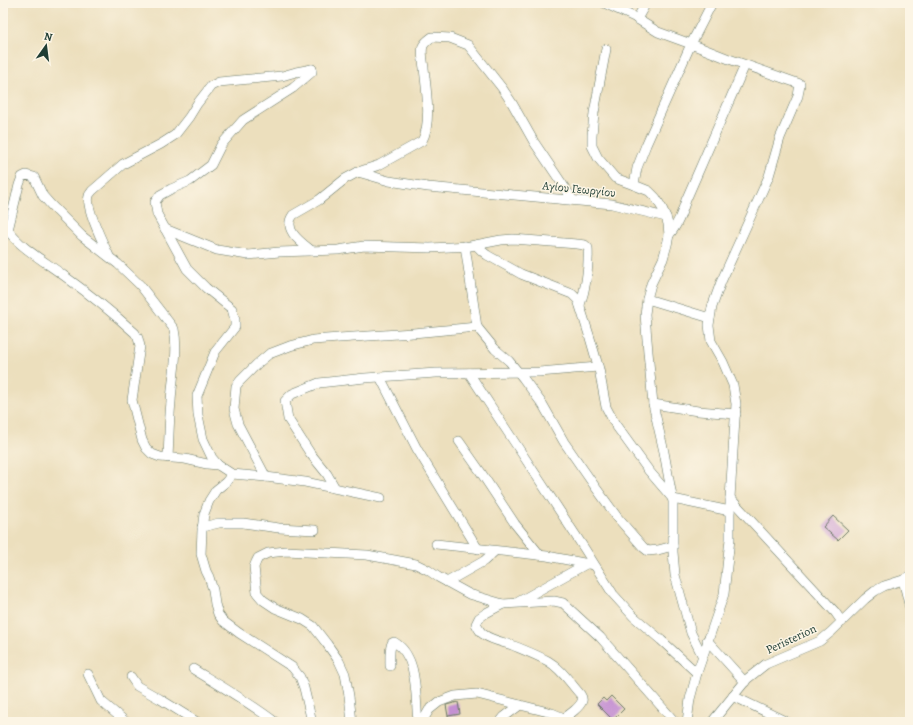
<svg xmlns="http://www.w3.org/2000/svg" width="913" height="725" font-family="Alegreya,serif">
	<rect width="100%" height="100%" fill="#fcf5e5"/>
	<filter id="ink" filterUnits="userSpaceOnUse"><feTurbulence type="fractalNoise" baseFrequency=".025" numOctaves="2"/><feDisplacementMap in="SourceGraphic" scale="8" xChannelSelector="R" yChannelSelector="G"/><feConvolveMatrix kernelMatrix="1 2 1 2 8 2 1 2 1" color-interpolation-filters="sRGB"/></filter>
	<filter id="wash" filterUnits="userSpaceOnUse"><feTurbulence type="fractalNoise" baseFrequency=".012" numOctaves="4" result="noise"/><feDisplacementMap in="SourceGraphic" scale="16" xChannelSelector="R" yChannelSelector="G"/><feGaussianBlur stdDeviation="0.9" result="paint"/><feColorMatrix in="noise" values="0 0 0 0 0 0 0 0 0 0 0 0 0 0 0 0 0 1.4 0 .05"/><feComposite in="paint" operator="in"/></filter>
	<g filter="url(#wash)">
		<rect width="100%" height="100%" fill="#ecdfbd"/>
		<g id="blocks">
			<g fill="#c490d2">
				<polygon points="833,516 848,530 838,540 823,527"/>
				<polygon points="611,696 624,709 613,720 597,704 603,698 606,701"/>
				<polygon points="458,702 460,714 448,716 446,705"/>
			</g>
		</g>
	</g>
	<g filter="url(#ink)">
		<use href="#blocks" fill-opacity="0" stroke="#677664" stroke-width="1"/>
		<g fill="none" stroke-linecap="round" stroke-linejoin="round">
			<defs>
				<g id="minor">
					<polyline points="604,3 634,17 658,32 691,44 712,3"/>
					<polyline points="637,19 646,3"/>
					<polyline points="606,49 594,113 592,135 592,146 598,158 615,178 634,185"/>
					<path d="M 573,200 L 534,142 L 512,103 L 502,88 L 468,45 L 450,38 L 432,37 C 428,40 425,42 423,46 C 421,52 423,61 424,68 C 426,87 432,124 422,141 L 379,165 L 358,172 L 389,181 L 428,187 L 612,204 L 666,217"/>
					<path d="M 165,229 L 217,250 L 248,255 L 279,252 L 338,250 L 364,246 L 430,248 L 470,246 L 501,240 L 513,239 L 577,244 L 585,245 L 588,248 C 589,267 586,287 580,305"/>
					<path d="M 669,235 C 678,225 682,212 686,200 L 745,65"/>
					<polyline points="476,245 482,251 487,255 521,274 572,294 578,300 590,338 599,369 606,407 615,424 649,471 673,499 730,511"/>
					<path d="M 312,251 C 302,243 282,230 293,215 L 319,200 L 345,179 L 358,172"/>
					<path d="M 109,256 C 104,245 85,207 89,196 C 89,194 91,193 92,191 L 123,164 L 161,144 L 175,135 L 189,117 L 197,104 L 211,86 L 219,82 L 282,76 L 296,72 L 312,69"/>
					<polyline points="647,299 710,318"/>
					<polyline points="477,327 495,349 509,361 523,378 543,405 564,442 596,488 617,517 643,547 648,551 658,550 673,546"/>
					<polyline points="469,373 584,548 613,594 633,616 661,640 697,673"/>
					<polyline points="380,377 417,449 478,549"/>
					<polyline points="653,404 698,411 736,414"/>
					<polyline points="459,441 480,471 515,524 540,555"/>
					<path d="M 168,458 C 169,439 169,421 171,402 C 172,379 179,352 174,329 L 140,285 L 118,264 L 82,236 L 51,205 L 43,196 L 34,177 L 26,175 L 22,177 L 19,185 L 8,230 C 18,246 47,263 63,275 C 88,293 112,312 135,333 L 138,338 L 140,346 L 132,400 L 142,440 L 146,448 L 152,454 L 160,457 L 185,459 L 207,464 L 218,465 L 232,474 L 266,477"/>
					<polyline points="218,465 212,458 203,439 198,415 197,396 215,352 235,327 235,320 232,309 206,288 187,269 157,214 155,202 160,195 171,189 190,181 211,165 221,145 243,120 293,88 312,72 312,69"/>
					<polyline points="232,474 226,482 216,490 209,501 204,514 202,530 201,554 206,571 209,577 213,590 215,604 218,614 223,621 239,633 292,667 300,677 304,688 312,722"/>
					<polyline points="335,488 327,474 310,453 288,419 285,401 292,394 319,383 365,378 436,373 539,372 598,367"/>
					<polyline points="381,498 305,482 266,477 238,424 234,409 236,386 240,381 257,364 269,354 290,346 313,340 339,338 413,333 477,327 465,246"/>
					<polyline points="730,498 835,612 842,622"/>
					<polyline points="202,527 219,523 243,523 279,528 315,530"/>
					<polyline points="436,544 547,556 594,565"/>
					<polyline points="903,580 910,608"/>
					<polyline points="447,582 484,561 495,551"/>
					<polyline points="518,602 588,563"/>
					<path d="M 503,604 L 486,613 L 479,618 L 476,624 C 478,628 480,632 483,634 C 491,640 502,642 512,645 C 524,650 537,655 548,661 C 562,669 570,683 580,694 C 582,697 583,698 582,701 C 580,707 569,715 564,718"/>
					<polyline points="707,640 745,682"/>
					<path d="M 390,666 C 390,660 389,648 392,643 L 394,642 C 419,656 415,697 418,722"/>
					<path d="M 193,669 C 221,686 249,702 275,722"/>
					<polyline points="88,674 101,701 126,722"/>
					<polyline points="131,677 137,686 160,699 197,722"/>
					<polyline points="733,696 787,722"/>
					<polyline points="352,722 349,696 345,674 339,661 327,644 313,626 302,619 275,608 263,600 257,593 254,567 256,562 258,558 268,553 286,551 367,555 416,564 428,570 438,577 469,594 503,604 554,601 563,603 600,637 675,722"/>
					<polyline points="422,722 429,710 439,702 455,696 477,694 552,713 564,718 567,721"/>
					<polyline points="500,722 504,717 520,705"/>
					<polyline points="687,722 690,699 697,673 724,594 730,539 730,498 736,404 733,385 723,362 711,341 709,325 712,307 721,282 769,176 780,138 798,96 800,84 729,59 691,44 646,145 637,168 634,185 649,191 656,198 662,208 666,217 668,224 669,235 667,245 663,259 651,284 647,299 645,314 648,352 653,404 664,452 673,502 673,552 675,575 691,633 702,655"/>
					<polyline points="712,722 747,679 766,664 820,641 831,632 865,599 875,591 884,586 903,580 910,576"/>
				</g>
			</defs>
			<use href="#minor" stroke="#677664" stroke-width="10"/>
			<use href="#minor" stroke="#fff" stroke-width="9"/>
		</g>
	</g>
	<g text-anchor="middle" stroke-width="3" stroke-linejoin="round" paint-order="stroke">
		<g font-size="12" fill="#1f3d34" stroke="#fcf5e5">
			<text transform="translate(579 189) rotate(6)" y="4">Αγίου Γεωργίου</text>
			<text transform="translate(791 639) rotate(-25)" y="4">Peristerion</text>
		</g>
	</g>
	<rect width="913" height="725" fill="none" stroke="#fcf5e5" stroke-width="16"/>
	<g transform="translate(46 46) rotate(14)" stroke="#fcf5e5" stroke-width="3" paint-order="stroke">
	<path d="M0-3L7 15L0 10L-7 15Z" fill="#1f3d34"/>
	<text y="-6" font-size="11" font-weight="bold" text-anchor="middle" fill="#1f3d34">N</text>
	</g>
</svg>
